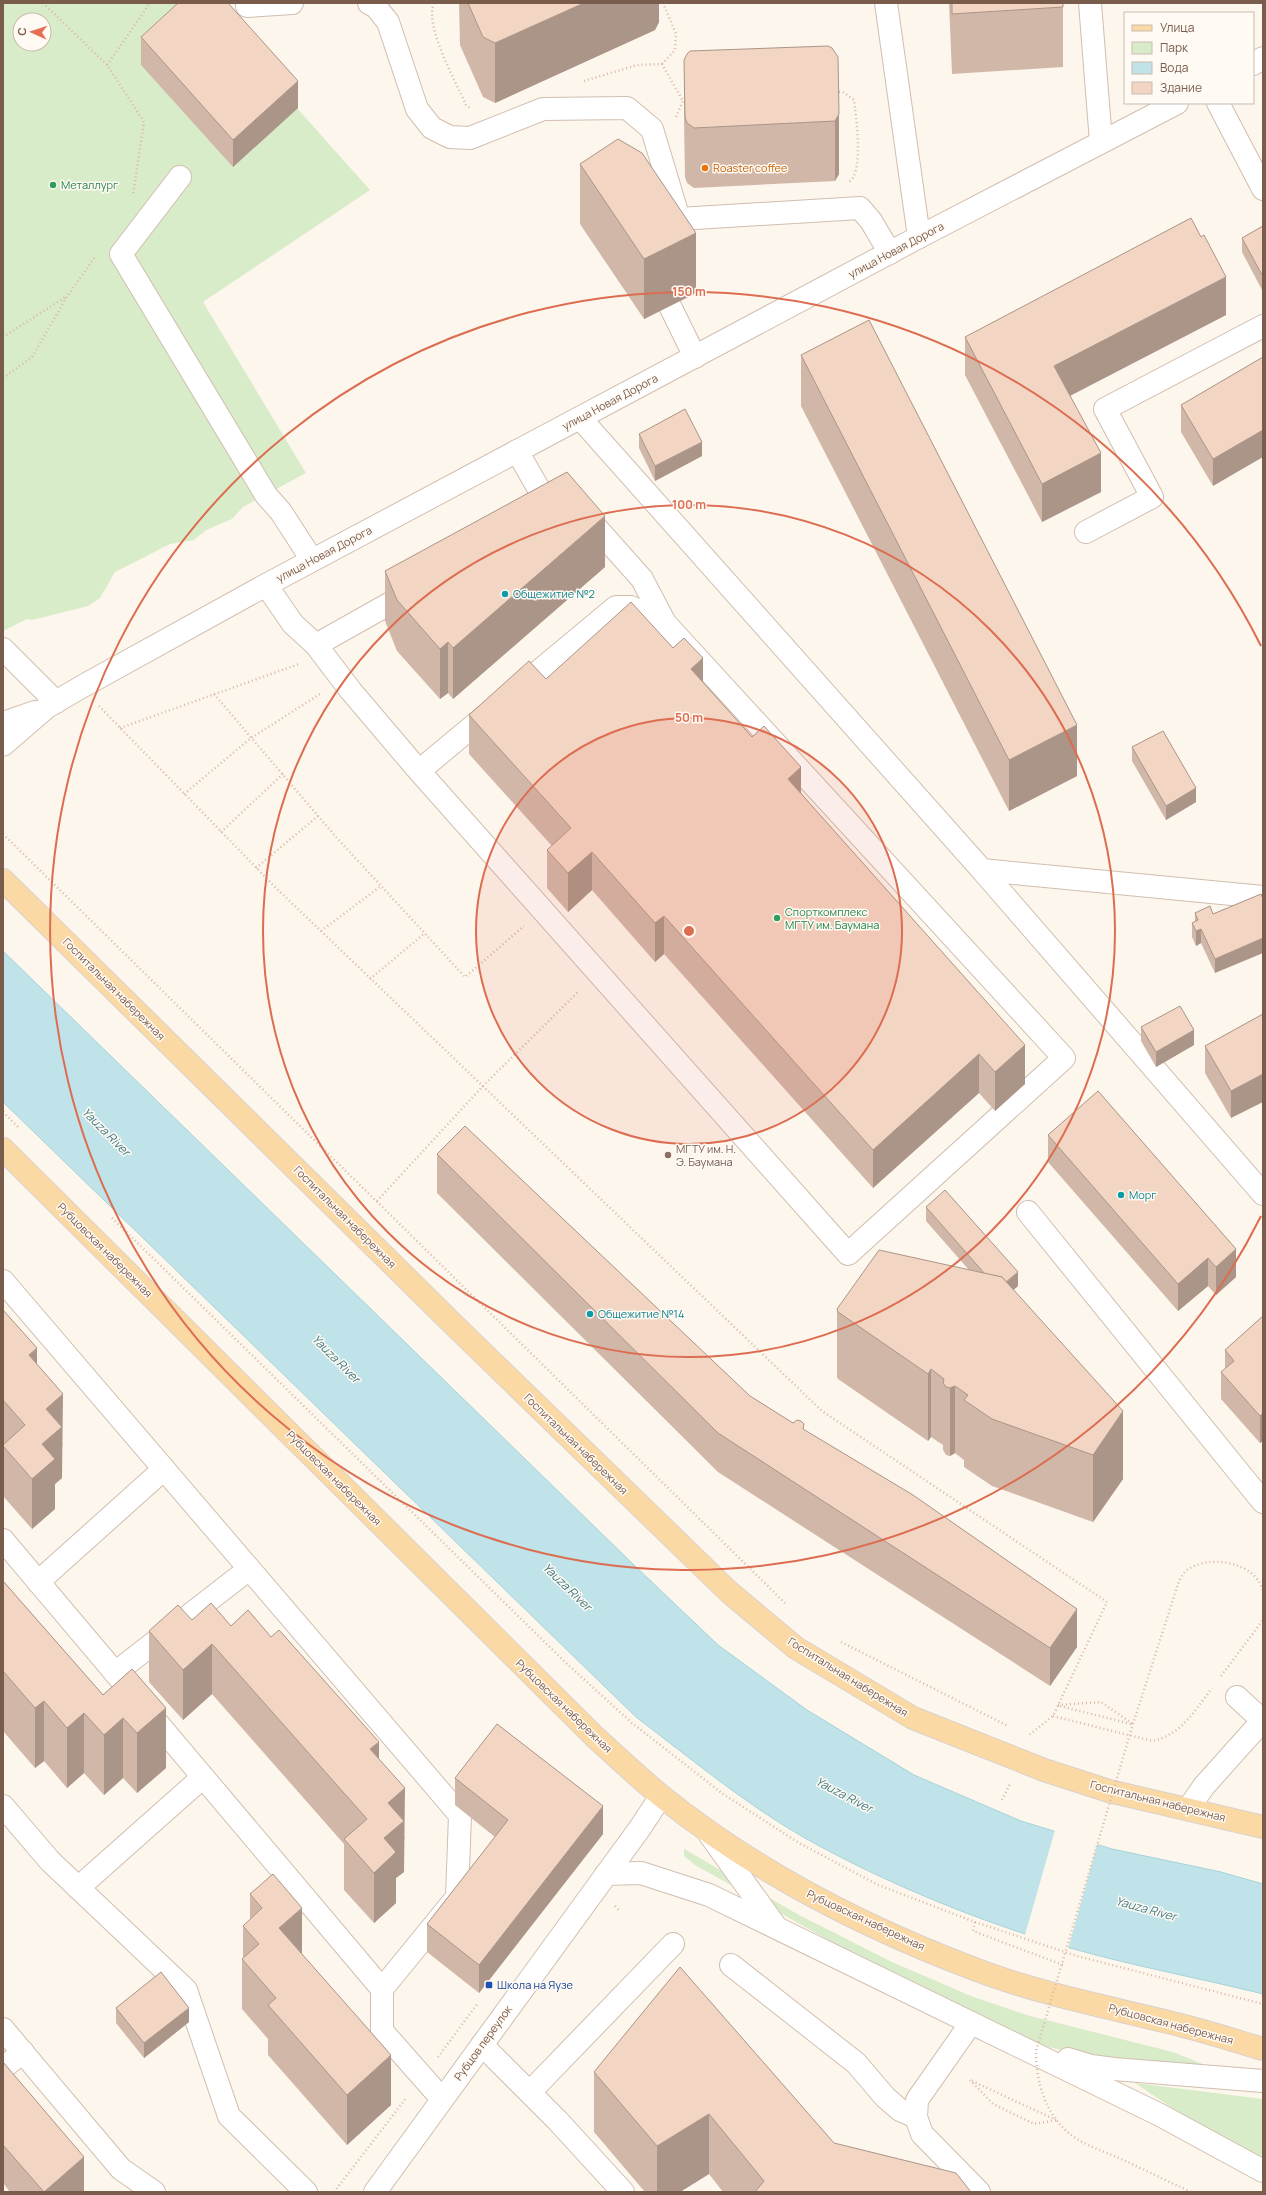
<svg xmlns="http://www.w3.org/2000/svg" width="1266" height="2195" font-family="Manrope,sans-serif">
	<rect width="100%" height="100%" fill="#fdf6ec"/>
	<g fill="#d8ecc9" fill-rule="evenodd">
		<path d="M 3,3 L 207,3 L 206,6 L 370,190 L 203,302 L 306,473 L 243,507 L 232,519 L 206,530 L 194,540 L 170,544 L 115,572 L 100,598 L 88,606 L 32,620 L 27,619 L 3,631 ZM 20,20 L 44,20 L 44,44 L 20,44 Z"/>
		<polygon points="684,1849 799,1915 892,1962 971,1996 1030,2016 1173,2052 1217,2070 1107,2062 1009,2037 930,1997 695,1865 684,1856"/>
		<polygon points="1135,2083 1263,2099 1263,2162 1172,2108"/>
	</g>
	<path fill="#bfe3e8" stroke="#a5d3da" d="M 3,951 L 634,1565 L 718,1645 L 807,1710 L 914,1775 L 1021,1821 L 1112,1849 L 1221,1872 L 1263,1884 L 1263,1994 C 1199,1978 1133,1966 1070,1948 C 978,1921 887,1884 803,1837 C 744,1803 690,1758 636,1717 L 3,1102 Z"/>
	<polygon fill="#fdf6ec" points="1055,1830 1098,1842 1068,1949 1025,1935"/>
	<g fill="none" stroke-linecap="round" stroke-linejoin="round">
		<defs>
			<g id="minor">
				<polyline points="369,3 376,7 388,22 417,109 432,128 450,137 470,138 543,109 627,108 652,129 679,219 860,208 871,221 890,253"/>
				<polyline points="886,3 919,237"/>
				<polyline points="1090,3 1101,142"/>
				<polyline points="247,6 292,3"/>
				<polyline points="1253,64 1263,58"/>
				<polyline points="1218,103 1263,189"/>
				<polyline points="180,177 121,254 266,495 281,512 312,560"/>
				<polyline points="670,306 695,357"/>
				<polyline points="580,418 982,870 1263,897"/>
				<polyline points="517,451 552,512 554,512"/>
				<polyline points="585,515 642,579 665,623"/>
				<polyline points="1086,532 1152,497 1105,409 1263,326"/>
				<polyline points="266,585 293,624 316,645 351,691 419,771 848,1254 1064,1058 665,623 631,607 616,607 419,771"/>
				<polyline points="316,645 412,591"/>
				<polyline points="3,649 56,702"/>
				<polyline points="3,723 35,712"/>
				<polyline points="3,745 47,707 83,686 266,585 919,237 1177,103"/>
				<polyline points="982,870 1263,1194"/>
				<polyline points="1028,1212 1263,1502"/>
				<polyline points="3,1281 460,1815 457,1897 382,1989 382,2031 442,2099"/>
				<polyline points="3,1540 382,1989"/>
				<polyline points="38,1582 164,1469"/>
				<polyline points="115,1673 249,1569"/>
				<polyline points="1237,1697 1263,1721"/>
				<polyline points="3,1806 50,1861 186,1990 229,2116 306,2192"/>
				<polyline points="1188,1809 1204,1786 1263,1720"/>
				<polyline points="710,1835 776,1927"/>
				<polyline points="606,1874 641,1873 709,1895 1160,2115 1263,2171"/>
				<polyline points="78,1888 203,1777"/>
				<polyline points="731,1965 856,2063 885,2097 900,2110 916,2117"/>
				<polyline points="971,2023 917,2100 916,2117 922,2134 979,2192"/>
				<polyline points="3,2029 121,2169 154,2192"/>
				<polyline points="482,2045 558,2121 623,2192"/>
				<polyline points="1068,2059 1091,2066 1114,2069 1263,2081"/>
				<polyline points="3,2068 23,2052"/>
				<polyline points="530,2092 673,1944"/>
				<polyline points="375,2192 640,1828 661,1796"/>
			</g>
			<g id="major">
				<polyline points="3,880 454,1325 729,1592 796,1648 913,1718 1044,1770 1109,1791 1263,1827"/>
				<path d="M 3,1149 L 596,1738 C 617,1757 638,1777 660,1795 C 754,1871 865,1928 977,1970 C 1043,1995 1113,2008 1180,2025 C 1208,2032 1236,2041 1263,2049"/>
			</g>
		</defs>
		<use href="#minor" stroke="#d1beb0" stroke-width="24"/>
		<use href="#major" stroke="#dad1cd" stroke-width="24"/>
		<g stroke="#d9b8a5" stroke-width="2.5" stroke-dasharray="1 3" stroke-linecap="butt">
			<polyline points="43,3 107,65 144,122 133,195"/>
			<path d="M 434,3 C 424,26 456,82 466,105 L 471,109"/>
			<polyline points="662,64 675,50 676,34 663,3"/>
			<polyline points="107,65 150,3"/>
			<polyline points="584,81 637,65 662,64 683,101"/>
			<path d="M 835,92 L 843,92 L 854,100 C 856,117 864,172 849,182"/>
			<polyline points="676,117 683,101 687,101"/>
			<polyline points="3,337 67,296"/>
			<polyline points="3,378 32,357 68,295 95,257"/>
			<polyline points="214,694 336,837 465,977 524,926"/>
			<polyline points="99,706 275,887 822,1411 1107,1602 1053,1716 1028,1736"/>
			<polyline points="120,728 299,664"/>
			<polyline points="184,794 251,738 320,694"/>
			<polyline points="221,832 283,774"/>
			<polyline points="3,834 785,1603"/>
			<polyline points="256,868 318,816"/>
			<polyline points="321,931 381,886"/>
			<polyline points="370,979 425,933"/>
			<polyline points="3,1112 18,1127"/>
			<polyline points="377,1201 483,1086 579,991"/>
			<polyline points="112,1218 565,1662 632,1723 723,1794 799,1843 878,1885 975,1922 1077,1956 1263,2004"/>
			<polyline points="841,1642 1008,1726"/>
			<polyline points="1221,1676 1263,1620"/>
			<polyline points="1058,1705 1101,1702 1133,1724"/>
			<polyline points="1060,1706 1131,1724"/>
			<path d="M 1053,1716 L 1152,1741 C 1182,1735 1195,1710 1212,1688"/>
			<polyline points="1002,1800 1010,1784"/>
			<polyline points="615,1906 620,1911"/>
			<polyline points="975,1922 973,1931 1063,1965"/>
			<polyline points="438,2057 478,2003"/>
			<polyline points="970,2080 993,2104 1034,2124 1057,2120"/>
			<polyline points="972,2081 1056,2120"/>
			<polyline points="334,2192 407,2097"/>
		</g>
		<use href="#minor" stroke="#fff" stroke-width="22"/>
		<use href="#major" stroke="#fbd9a5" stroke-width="22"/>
		<path stroke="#d9b8a5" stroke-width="2.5" stroke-dasharray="1 3" stroke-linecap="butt" d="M 1191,2192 C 1167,2181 1143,2169 1119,2158 C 1105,2152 1090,2147 1077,2139 C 1047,2120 1036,2085 1036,2051 L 1133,1724 L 1179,1581 C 1181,1578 1183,1573 1186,1571 C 1208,1553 1256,1562 1263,1591"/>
	</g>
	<g fill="#d1b7a8">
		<polygon points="459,3 659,3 659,22 655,30 495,103 483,97 460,45"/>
		<polygon points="949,3 1063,3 1063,67 952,74"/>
		<polygon points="141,37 298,108 233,167 141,65"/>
		<polygon points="832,48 839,174 835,181 694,188 687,183 685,177 684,120 684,60"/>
		<polygon points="580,164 696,293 644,319 580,224"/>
		<polygon points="1263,226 1262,290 1242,252 1242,238"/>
		<polygon points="1226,315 1070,396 1101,492 1042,522 965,375 965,337"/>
		<polygon points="801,355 1077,776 1009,811 801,406"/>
		<polygon points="1263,357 1213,486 1181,432 1181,405"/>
		<polygon points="639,434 702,456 655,481 639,448"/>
		<polygon points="605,567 453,699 448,693 440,699 397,651 385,621 385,571"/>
		<polygon points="546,679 703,682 801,793 1025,1084 995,1111 979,1093 873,1188 664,954 655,962 592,890 568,912 547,888 547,850 552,846 469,754 469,715"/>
		<polygon points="1132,747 1196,802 1166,820 1132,761"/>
		<polygon points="1261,894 1215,973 1201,943 1196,946 1192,937 1192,923 1195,922 1195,913 1213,914"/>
		<polygon points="1263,1014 1231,1118 1205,1073 1205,1046"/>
		<polygon points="1141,1027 1194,1045 1156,1067 1141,1041"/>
		<polygon points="1048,1135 1236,1277 1216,1295 1208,1286 1178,1311 1048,1162"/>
		<polygon points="437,1154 750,1396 804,1430 1077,1647 1050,1686 718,1472 437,1193"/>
		<polygon points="926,1207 1018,1286 1013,1290 1123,1479 1093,1522 992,1486 964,1467 964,1460 955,1453 950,1456 946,1455 943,1450 943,1445 931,1437 928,1441 838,1379 837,1377 837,1309 969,1270 926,1221"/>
		<polygon points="3,1310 37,1364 63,1445 62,1445 62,1478 55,1484 55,1509 32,1529 3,1496"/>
		<polygon points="1263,1316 1263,1441 1260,1443 1221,1399 1221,1372 1225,1369 1225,1350"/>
		<polygon points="3,1581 103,1695 132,1669 166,1768 137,1793 123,1778 104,1795 84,1773 67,1788 44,1761 35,1768 3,1731"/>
		<polygon points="192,1620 231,1626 379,1759 405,1839 404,1839 404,1872 396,1878 396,1903 374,1923 344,1890 344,1844 212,1694 183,1720 149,1682 149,1631"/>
		<polygon points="455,1778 603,1834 479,1993 427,1952 427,1924 495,1837 455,1805"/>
		<polygon points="250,1894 302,1954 391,2105 347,2145 268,2055 268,2039 242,2009 242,1959 243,1958 243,1926 250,1920"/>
		<polygon points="116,2008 189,2022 144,2058 116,2023"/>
		<polygon points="3,2062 84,2192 10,2192 3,2183"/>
		<polygon points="594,2072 834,2143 971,2192 723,2192 709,2174 680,2192 645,2192 594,2132"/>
	</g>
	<g fill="#aa9588">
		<polygon points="584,3 659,3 659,22 655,30 495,103 495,43"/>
		<polygon points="298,81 298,108 233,167 233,140"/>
		<polygon points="839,114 839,174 835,181 835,121"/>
		<polygon points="696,233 696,293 644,319 644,259"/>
		<polygon points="1262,275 1263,275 1263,289 1262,290"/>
		<polygon points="1226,277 1226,315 1054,404 1054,366"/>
		<polygon points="1263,430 1263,457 1213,486 1213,459"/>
		<polygon points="702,442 702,456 655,481 655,466"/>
		<polygon points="1101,453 1101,492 1042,522 1042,484"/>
		<polygon points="605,516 605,567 453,699 453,648"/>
		<polygon points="448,642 448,693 440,699 440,649"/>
		<polygon points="703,658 703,697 691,669"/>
		<polygon points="1077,725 1077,776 1009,811 1009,760"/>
		<polygon points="801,767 801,806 788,779"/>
		<polygon points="1196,788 1196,802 1166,820 1166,806"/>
		<polygon points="592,852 592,890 568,912 568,873"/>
		<polygon points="664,916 664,954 655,962 655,923"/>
		<polygon points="1201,929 1201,943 1196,946 1196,931"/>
		<polygon points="1263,938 1263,953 1215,973 1215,959"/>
		<polygon points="1194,1030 1194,1045 1156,1067 1156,1052"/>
		<polygon points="1025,1045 1025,1084 995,1111 995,1072"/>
		<polygon points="979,1054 979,1093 873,1188 873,1150"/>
		<polygon points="1263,1074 1263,1102 1231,1118 1231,1091"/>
		<polygon points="1236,1249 1236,1277 1216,1295 1216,1267"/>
		<polygon points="1208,1258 1208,1286 1178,1311 1178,1284"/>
		<polygon points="1018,1272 1018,1286 999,1303 999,1289"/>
		<polygon points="37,1348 37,1398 29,1355"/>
		<polygon points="931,1369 931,1437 928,1441 928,1374"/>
		<polygon points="955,1386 955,1453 950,1456 950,1388"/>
		<polygon points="63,1394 62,1478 55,1484 55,1509 32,1529 32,1479 46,1409"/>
		<polygon points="1123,1411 1123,1479 1093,1522 1093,1455"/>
		<polygon points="1263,1413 1263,1441 1260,1443 1260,1416"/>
		<polygon points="1077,1609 1077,1647 1050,1686 1050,1648"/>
		<polygon points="212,1644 212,1694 183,1720 183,1670"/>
		<polygon points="44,1701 44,1761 35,1768 35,1708"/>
		<polygon points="166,1708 166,1768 137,1793 137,1733"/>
		<polygon points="84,1713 84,1773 67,1788 67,1728"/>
		<polygon points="123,1718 123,1778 104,1795 104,1735"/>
		<polygon points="379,1742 379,1792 370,1749"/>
		<polygon points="405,1788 404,1872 396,1878 396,1903 374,1923 374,1873 384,1838 388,1803"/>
		<polygon points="603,1806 603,1834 479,1993 479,1965"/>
		<polygon points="302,1908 302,1958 279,1928"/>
		<polygon points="189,2008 189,2022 144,2058 144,2043"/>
		<polygon points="391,2055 391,2105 347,2145 347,2095"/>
		<polygon points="709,2114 709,2174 680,2192 657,2192 657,2146"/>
		<polygon points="84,2157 84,2192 44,2192"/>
	</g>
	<g fill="#f3d5c3" stroke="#aa9588">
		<polygon points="178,3 228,3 298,81 233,140 141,37"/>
		<polygon points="468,3 584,3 495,43 483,37"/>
		<polygon points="952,3 1063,3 1063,7 952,14"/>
		<polygon points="828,46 832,48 838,57 839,114 835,121 694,128 687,123 685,117 684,60 687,54 690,51"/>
		<polygon points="618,139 642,153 696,233 644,259 580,164"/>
		<polygon points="1191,218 1201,237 1204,235 1226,277 1054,366 1101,453 1042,484 965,337"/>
		<polygon points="1263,226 1263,275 1262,275 1242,238"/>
		<polygon points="869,320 1077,725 1009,760 801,355"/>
		<polygon points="1263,357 1263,430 1213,459 1181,405"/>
		<polygon points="685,409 702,442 655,466 639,434"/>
		<polygon points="567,472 605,516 453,648 448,642 440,649 397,600 385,571"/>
		<polygon points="631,602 673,648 684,638 703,658 691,669 752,737 764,726 801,767 788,779 1025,1045 995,1072 979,1054 873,1150 664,916 655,923 592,852 568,873 547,850 571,828 469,715 529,661 546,679"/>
		<polygon points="1163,731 1196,788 1166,806 1132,747"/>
		<polygon points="1261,894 1263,899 1263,938 1215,959 1201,929 1196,931 1192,923 1198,920 1195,913 1210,906 1213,914"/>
		<polygon points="1180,1006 1194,1030 1156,1052 1141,1027"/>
		<polygon points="1263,1014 1263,1074 1231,1091 1205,1046"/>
		<polygon points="1098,1091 1236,1249 1216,1267 1208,1258 1178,1284 1048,1135"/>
		<polygon points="465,1126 750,1396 793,1423 797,1420 801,1421 804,1424 803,1429 913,1495 1077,1609 1050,1648 718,1433 437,1154"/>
		<polygon points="945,1190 1018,1272 1006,1282 1002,1277 985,1274 926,1207"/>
		<polygon points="879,1250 1002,1277 1123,1411 1093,1455 992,1419 964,1400 968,1395 955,1386 950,1388 946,1387 943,1383 944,1379 931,1369 928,1374 838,1312 837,1309"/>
		<polygon points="3,1310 37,1348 29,1355 63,1394 46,1409 62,1427 42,1444 55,1459 32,1479 3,1446 3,1445 25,1425 3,1400"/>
		<polygon points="1263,1316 1263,1413 1260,1416 1221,1372 1234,1361 1225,1350"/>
		<polygon points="3,1581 103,1695 132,1669 166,1708 137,1733 123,1718 104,1735 84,1713 67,1728 44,1701 35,1708 3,1671"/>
		<polygon points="211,1603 231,1626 248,1610 271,1637 279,1630 379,1742 370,1749 405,1788 388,1803 404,1821 384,1838 396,1852 374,1873 344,1839 367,1819 212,1644 183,1670 149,1631 178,1605 192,1620"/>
		<polygon points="497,1724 603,1806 479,1965 427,1924 508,1820 455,1778"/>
		<polygon points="273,1874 302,1908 279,1928 391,2055 347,2095 268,2005 276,1998 242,1959 259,1944 243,1926 262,1908 250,1894"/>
		<polygon points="680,1967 834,2143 956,2173 971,2192 755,2192 764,2181 709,2114 657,2146 594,2072"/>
		<polygon points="161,1972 189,2008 144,2043 116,2008"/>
		<polygon points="3,2062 84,2157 44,2192 3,2145"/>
	</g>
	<circle cx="689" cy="931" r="213" fill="#dc6d51" fill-opacity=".12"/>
	<g fill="none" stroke="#dc6d51" stroke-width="2">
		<circle cx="689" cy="931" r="213"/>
		<circle cx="689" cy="931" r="426"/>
		<path d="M1261 1216A639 639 0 1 1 1261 646"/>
	</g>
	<circle fill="#e8710a" stroke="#fffaf3" stroke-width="1.5" cx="705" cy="168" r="4"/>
	<g fill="#2e9e5b" stroke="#fffaf3" stroke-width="1.5">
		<circle cx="53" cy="185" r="4"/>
		<circle cx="777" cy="918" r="4"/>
	</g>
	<g fill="#0f9aa8" stroke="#fffaf3" stroke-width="1.5">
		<circle cx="505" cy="594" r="4"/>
		<circle cx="1121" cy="1195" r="4"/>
		<circle cx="590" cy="1314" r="4"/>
	</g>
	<circle fill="#8d6e63" stroke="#fffaf3" stroke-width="1.5" cx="668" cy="1155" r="4"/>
	<rect fill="#1a4fb4" stroke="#fffaf3" stroke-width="1.5" x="485" y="1981" width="8" height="8" rx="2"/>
	<g text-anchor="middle" stroke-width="3" stroke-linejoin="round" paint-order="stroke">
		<g font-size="11" fill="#c56008" stroke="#fffaf3" text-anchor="start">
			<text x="713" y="172">Roaster coffee</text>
		</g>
		<g font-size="11" fill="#27864d" stroke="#fffaf3" text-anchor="start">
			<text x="61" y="189">Металлург</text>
			<text x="785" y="916">Спорткомплекс<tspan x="785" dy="13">МГТУ им. Баумана</tspan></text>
		</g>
		<g font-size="11" fill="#7a5c4d" stroke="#fffaf3">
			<text transform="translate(896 250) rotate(-28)" y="4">улица Новая Дорога</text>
			<text transform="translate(610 402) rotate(-28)" y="4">улица Новая Дорога</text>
			<text transform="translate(324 554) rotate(-28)" y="4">улица Новая Дорога</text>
			<text transform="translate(114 989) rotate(45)" y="4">Госпитальная набережная</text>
			<text transform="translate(345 1217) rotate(45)" y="4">Госпитальная набережная</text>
			<text transform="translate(105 1250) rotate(45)" y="4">Рубцовская набережная</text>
			<text transform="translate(576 1444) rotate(44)" y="4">Госпитальная набережная</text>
			<text transform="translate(334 1478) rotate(45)" y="4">Рубцовская набережная</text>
			<text transform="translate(848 1677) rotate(32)" y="4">Госпитальная набережная</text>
			<text transform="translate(564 1706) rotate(44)" y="4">Рубцовская набережная</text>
			<text transform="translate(1158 1801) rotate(14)" y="4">Госпитальная набережная</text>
			<text transform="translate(866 1920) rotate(25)" y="4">Рубцовская набережная</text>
			<text transform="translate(1171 2024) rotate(15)" y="4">Рубцовская набережная</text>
			<text transform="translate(483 2043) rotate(-54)" y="4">Рубцов переулок</text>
		</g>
		<g font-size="11" fill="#0d838f" stroke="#fffaf3" text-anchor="start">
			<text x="513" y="598">Общежитие №2</text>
			<text x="1129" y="1199">Морг</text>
			<text x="598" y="1318">Общежитие №14</text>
		</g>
		<g font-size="11" fill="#785e54" stroke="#fffaf3" text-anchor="start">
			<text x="676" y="1153">МГТУ им. Н.<tspan x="676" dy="13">Э. Баумана</tspan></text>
		</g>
		<g font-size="11" fill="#164399" stroke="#fffaf3" text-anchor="start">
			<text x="497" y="1989">Школа на Яузе</text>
		</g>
		<g font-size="12" font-style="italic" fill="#437c86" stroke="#fffaf3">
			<text transform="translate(106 1132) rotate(45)" y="4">Yauza River</text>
			<text transform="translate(336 1359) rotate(45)" y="4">Yauza River</text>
			<text transform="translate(567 1587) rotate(44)" y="4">Yauza River</text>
			<text transform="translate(844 1795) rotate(28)" y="4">Yauza River</text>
			<text transform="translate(1146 1909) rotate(15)" y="4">Yauza River</text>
		</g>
	</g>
	<circle cx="689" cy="931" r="6" fill="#dc6d51" stroke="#fffaf3" stroke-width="2"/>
	<g font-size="12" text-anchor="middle" font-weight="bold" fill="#dc6d51" stroke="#fffaf3" stroke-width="3" stroke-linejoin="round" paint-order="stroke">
		<text x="689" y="296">150 m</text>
		<text x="689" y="509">100 m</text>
		<text x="689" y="722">50 m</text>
	</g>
	<rect width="1266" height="2195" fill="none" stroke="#7a5c4d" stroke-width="8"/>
	<rect x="1124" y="12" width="130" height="92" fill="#fffaf3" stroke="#cabbb1"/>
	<rect x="1132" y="25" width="20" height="6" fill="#fbd9a5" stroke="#cabbb1"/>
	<text x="1160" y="32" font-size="12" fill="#7a5c4d">Улица</text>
	<rect x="1132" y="42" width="20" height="12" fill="#d8ecc9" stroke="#cabbb1"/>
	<text x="1160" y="52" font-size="12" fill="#7a5c4d">Парк</text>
	<rect x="1132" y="62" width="20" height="12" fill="#bfe3e8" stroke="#cabbb1"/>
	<text x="1160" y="72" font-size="12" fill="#7a5c4d">Вода</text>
	<rect x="1132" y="82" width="20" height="12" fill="#f3d5c3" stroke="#cabbb1"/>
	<text x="1160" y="92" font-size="12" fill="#7a5c4d">Здание</text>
	<g transform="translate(32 32) rotate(273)"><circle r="19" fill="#fffaf3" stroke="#cabbb1"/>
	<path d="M0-3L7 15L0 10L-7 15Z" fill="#e76f51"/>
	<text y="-6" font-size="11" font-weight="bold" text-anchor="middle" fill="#7a5c4d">С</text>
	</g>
</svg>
